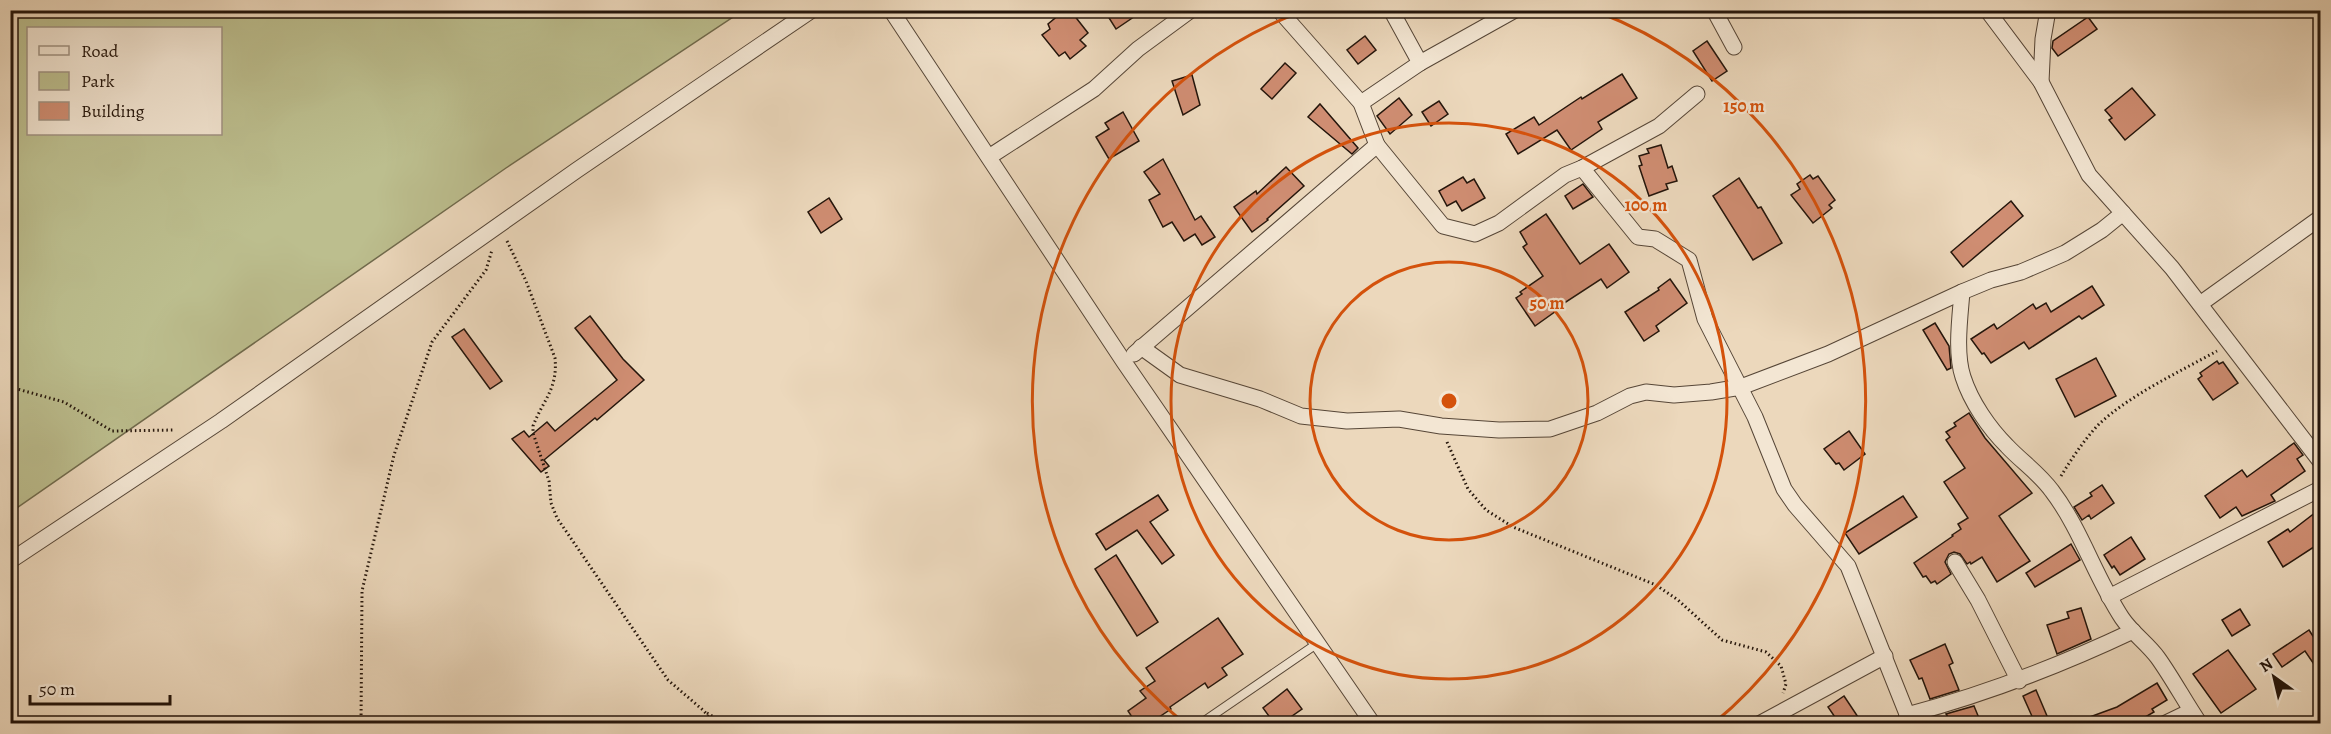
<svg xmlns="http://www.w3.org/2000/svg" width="2331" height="734" font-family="Alegreya,serif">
	<rect width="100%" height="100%" fill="#ecd8bc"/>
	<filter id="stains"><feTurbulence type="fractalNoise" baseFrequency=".00333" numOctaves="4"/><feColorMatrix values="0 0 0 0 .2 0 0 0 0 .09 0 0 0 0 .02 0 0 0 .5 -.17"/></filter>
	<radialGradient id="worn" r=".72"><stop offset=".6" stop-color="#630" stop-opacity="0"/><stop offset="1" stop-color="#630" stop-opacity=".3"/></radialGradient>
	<path fill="#bcbe8e" stroke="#706a4c" stroke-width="1.5" fill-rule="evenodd" d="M 11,10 L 742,10 L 742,11 L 506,168 L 11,512 ZM 28,28 L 220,28 L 220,134 L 28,134 Z"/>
	<g fill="#cf8d72" stroke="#24150b" stroke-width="1.5">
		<polygon points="1065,10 1070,10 1088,33 1080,40 1086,46 1070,59 1065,52 1059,56 1042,35 1050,29 1048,24"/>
		<polygon points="1104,10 1144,10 1116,29"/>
		<polygon points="2088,17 2097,29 2058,56 2052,48 2053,41"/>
		<polygon points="1365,36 1376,50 1358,64 1347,50"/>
		<polygon points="1707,41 1727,71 1712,81 1693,51"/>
		<polygon points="1285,63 1296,73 1272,99 1261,89"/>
		<polygon points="1622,74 1637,98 1598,122 1602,129 1571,150 1557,130 1518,154 1506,134 1534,117 1539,125 1581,97 1582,99"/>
		<polygon points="1192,75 1200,105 1183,115 1172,81"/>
		<polygon points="2132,88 2155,115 2125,140 2109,120 2112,118 2105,110"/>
		<polygon points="1399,98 1412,115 1390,134 1377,116"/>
		<polygon points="1439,101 1448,114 1431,126 1422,112"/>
		<polygon points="1320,104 1358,148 1352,154 1308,117"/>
		<polygon points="1123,112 1139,141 1109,159 1096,137 1109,129 1105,123"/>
		<polygon points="1661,145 1668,168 1672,166 1677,181 1666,184 1668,189 1649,196 1639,166 1642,165 1639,156 1649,153 1647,149"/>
		<polygon points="1163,159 1195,220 1201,216 1215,237 1202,245 1195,234 1184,241 1172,222 1163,227 1149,200 1160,194 1144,172"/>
		<polygon points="1286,167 1304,186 1267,219 1268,220 1252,232 1234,207 1256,191 1257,194"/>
		<polygon points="1810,175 1813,179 1818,176 1835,200 1829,205 1832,208 1813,223 1791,195 1800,189 1797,184"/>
		<polygon points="1463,177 1467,183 1474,179 1485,198 1462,211 1456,201 1447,206 1439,191"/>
		<polygon points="1739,178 1758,208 1761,207 1782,243 1753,260 1713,196"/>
		<polygon points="1583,184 1593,197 1573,209 1565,196"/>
		<polygon points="829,198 842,219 821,233 808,212"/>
		<polygon points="2011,201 2023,216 1963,267 1951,252"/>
		<polygon points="1546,214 1580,264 1609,244 1629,272 1607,288 1601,279 1555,309 1556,311 1535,326 1516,298 1522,294 1520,292 1543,276 1523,247 1527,244 1520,232"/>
		<polygon points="1670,279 1687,303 1656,326 1659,331 1644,341 1625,312 1659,290 1658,288"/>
		<polygon points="2092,286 2104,305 2082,319 2079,316 2029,349 2024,342 1991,363 1984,353 1982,354 1971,339 1994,324 1997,329 2033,304 2036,309 2046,303 2051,312"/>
		<polygon points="590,316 623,359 644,380 597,420 595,418 544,460 549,466 541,472 512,439 524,431 529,437 547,422 555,431 617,380 575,328"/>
		<polygon points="1935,323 1949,346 1951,368 1947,370 1923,330"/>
		<polygon points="464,329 502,381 490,389 452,337"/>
		<polygon points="2096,358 2116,396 2075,417 2056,379"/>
		<polygon points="2217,361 2219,364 2223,362 2238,383 2213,400 2198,379 2202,376 2200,373"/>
		<polygon points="1969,413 1985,438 2032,493 1999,516 2030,561 1997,582 1982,557 1971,564 1970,562 1967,564 1960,554 1954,552 1949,554 1945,562 1951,574 1937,584 1935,581 1931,583 1926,576 1923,577 1914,563 1953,536 1952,535 1961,529 1958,524 1968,518 1944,482 1965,468 1946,440 1950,437 1946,432 1956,426 1954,423"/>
		<polygon points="1849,431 1865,454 1844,470 1839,463 1836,464 1824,449"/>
		<polygon points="2294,443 2303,455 2297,459 2305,471 2271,495 2275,501 2242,516 2236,507 2220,518 2205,496 2242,470 2247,477"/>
		<polygon points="2102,485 2114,503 2091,519 2089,515 2082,520 2074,507 2092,496 2090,493"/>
		<polygon points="1158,495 1168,510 1150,522 1174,555 1162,564 1137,530 1106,550 1096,534"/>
		<polygon points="1903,496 1917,517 1859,554 1845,533"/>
		<polygon points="2320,509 2320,543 2283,567 2268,542 2288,529 2290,532"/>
		<polygon points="2131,537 2145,559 2120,575 2114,566 2112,568 2104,555"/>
		<polygon points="2071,544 2080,560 2035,587 2026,573"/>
		<polygon points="1116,555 1158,622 1137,636 1095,569"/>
		<polygon points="2081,608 2091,639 2057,654 2047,625 2069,618 2067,612"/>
		<polygon points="2240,609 2250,625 2232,636 2222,620"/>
		<polygon points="1218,618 1243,654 1222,668 1227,675 1208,688 1205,683 1170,707 1171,709 1150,723 1136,723 1128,711 1146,698 1140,691 1155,681 1146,668"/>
		<polygon points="2309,630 2320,647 2320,673 2305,651 2282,667 2273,654"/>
		<polygon points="1945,644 1953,663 1949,665 1959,690 1930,699 1922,678 1919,679 1910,660"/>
		<polygon points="2228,650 2256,689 2221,713 2193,674"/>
		<polygon points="2157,683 2167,700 2152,709 2154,712 2135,723 2076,723 2076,722 2117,707"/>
		<polygon points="1287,689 1302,709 1282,723 1274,723 1263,708"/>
		<polygon points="2036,690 2050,723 2035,723 2023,696"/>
		<polygon points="1844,696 1862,723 1839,723 1828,707"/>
		<polygon points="1974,706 1981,723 1933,723 1948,717 1946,714"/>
	</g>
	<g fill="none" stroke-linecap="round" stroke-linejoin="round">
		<defs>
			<polyline id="service" points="1200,724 1318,643"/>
			<g id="minor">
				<polyline points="891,10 1124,362 1373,724"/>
				<polyline points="1391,10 1420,63"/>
				<polyline points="1714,10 1734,47"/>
				<polyline points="1987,10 2041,82 2089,175 2172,268 2320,461"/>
				<polyline points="2041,82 2043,39 2048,10"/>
				<polyline points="1361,103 1420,63 1515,10"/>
				<polyline points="1377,145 1443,226 1475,234 1499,223 1565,175 1582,168 1659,126 1697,94"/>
				<polyline points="989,157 1094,89 1138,49 1191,10"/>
				<polyline points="1582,168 1638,237 1655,239 1689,260 1705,319 1755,417 1784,489 1795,505 1848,566 1911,724"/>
				<path d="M 1962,292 C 1960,317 1955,353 1963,377 C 1971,402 1989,428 2007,446 C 2022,462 2039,473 2052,491 C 2081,529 2095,577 2122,618 C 2132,633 2148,644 2158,658 C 2173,679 2185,702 2200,724"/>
				<polyline points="2200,304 2320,218"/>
				<polyline points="1141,347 1180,375 1260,399 1301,416 1347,421 1399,419 1441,426 1499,430 1550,429 1597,413 1630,396 1646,392 1674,395 1711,392 1741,387 1828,354 1962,292 1991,280 2021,272 2065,253 2102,230 2123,213"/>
				<polyline points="1134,354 1377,145 1361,103 1279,10"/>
				<polyline points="10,561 221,421 577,170 812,10"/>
				<polyline points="1955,562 1978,600 2019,681"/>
				<polyline points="2109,597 2320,489"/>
				<path d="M 1907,715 C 1986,694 2059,666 2133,631"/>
				<polyline points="1759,724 1885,656"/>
				<polyline points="2164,724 2191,711"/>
			</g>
		</defs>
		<use href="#service" stroke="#564637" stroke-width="10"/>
		<use href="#minor" stroke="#564637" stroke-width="17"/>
		<g stroke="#24150b" stroke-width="3" stroke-dasharray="1.5 3" stroke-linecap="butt">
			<path d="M 507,241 L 526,281 L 555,358 C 558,389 543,400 533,426 L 533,433 L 549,481 L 551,503 L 557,518 L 668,680 L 704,711 L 714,724"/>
			<polyline points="10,387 64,402 112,431 175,430"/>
			<polyline points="1447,442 1468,489 1486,510 1513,527 1656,585 1678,600 1722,640 1766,652 1781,666 1786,684 1783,693"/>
			<path d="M 2061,476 C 2072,458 2084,440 2099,424 C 2130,395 2179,372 2217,351"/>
			<polyline points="707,713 726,724"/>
			<polyline points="361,724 362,591 394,455 432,342 486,270 492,250"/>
		</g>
		<use href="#service" stroke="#f3e6d3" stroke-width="8"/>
		<use href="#minor" stroke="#f3e6d3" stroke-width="15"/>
	</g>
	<g fill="none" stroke="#d4520c" stroke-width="3">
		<circle cx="1449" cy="401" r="139"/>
		<circle cx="1449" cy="401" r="278"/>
		<path d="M1184 723A417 417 0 0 1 1300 12M1598 12A417 417 0 0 1 1714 723"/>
	</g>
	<circle cx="1449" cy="401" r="9" fill="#d4520c" stroke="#f3e6d3" stroke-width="3"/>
	<g font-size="18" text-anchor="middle" font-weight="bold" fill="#d4520c" stroke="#f3e6d3" stroke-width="4.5" stroke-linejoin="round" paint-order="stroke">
		<text x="1744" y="112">150 m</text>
		<text x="1646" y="211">100 m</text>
		<text x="1547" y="309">50 m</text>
	</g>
	<rect width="2331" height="734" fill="none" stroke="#ecd8bc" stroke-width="36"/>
	<rect x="12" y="12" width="2307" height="710" fill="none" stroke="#24150b" stroke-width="3"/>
	<rect x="18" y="18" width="2295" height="698" fill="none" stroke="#24150b" stroke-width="1.5"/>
	<rect x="27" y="27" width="195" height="108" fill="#f3e6d3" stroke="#a09283" stroke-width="1.5"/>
	<rect x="39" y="46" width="30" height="9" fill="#f3e6d3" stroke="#a09283" stroke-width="1.5"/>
	<text x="81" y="57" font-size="18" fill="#24150b">Road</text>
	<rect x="39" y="72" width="30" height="18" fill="#bcbe8e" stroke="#a09283" stroke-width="1.5"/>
	<text x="81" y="87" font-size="18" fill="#24150b">Park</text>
	<rect x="39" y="102" width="30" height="18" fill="#cf8d72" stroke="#a09283" stroke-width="1.5"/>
	<text x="81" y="117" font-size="18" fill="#24150b">Building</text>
	<g transform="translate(2274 677) rotate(326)" stroke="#f3e6d3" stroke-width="4.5" paint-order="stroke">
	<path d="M0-4.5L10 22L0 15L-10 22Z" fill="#24150b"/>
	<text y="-9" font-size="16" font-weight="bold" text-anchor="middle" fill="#24150b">N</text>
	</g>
	<path d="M30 695v9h140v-9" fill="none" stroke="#24150b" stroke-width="3"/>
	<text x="39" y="695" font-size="18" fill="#24150b" stroke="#f3e6d3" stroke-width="4.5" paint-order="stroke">50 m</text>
	<rect width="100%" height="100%" filter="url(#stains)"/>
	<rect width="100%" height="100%" fill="url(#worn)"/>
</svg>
